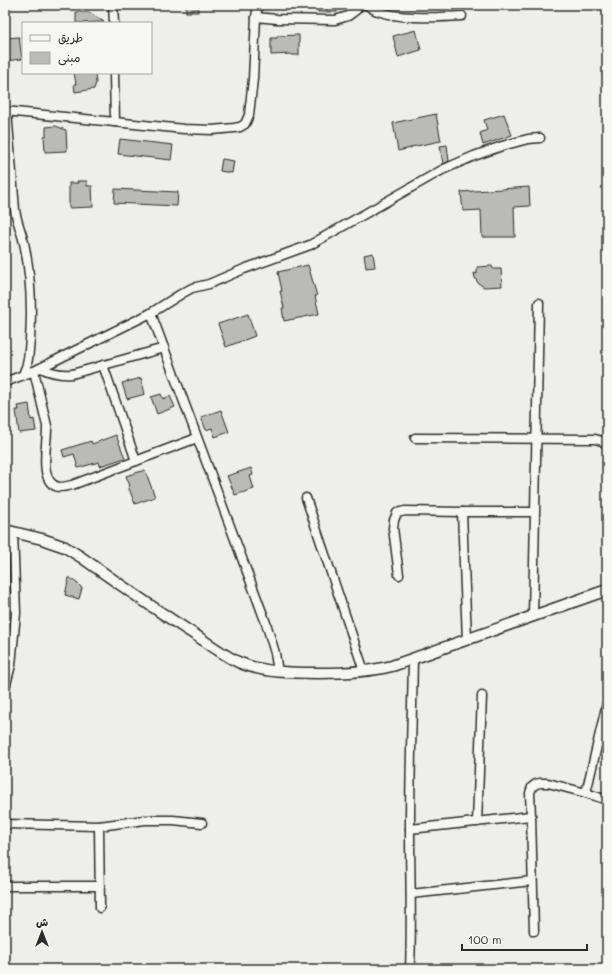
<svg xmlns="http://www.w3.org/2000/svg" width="612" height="974" font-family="Mali,'Playpen Sans Arabic',sans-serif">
	<rect width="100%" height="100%" fill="#eeeeea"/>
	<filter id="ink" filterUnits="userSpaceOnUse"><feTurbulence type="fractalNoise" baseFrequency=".025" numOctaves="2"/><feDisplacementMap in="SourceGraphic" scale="8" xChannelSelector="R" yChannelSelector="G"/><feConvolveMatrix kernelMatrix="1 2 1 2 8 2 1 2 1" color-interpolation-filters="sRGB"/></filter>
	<g filter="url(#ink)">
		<g fill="#babab7" stroke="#2b2b2b">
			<rect x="186" y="5" width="12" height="7"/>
			<rect x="318" y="5" width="19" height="7"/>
			<polygon points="76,12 89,12 104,22 76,23"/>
			<polygon points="416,30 421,50 398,57 393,36"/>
			<polygon points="299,35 299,55 291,55 291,54 271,55 271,38 277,38 277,36"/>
			<polygon points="19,37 22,59 5,61 5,38"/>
			<polygon points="74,73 95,73 96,83 94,89 75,92 74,84 76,84"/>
			<polygon points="436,114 441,141 411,147 411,148 398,151 393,123"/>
			<polygon points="504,114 512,135 483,145 480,133 487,130 484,120"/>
			<polygon points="56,126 63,129 66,130 67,151 45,152 44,136 46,136 46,127"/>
			<polygon points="120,139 173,145 171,160 118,154"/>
			<polygon points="447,145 449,161 443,164 440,146"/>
			<polygon points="222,159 234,161 232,173 220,171"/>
			<polygon points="77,181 87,181 87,186 92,186 93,207 69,208 69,183 78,183"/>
			<polygon points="529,187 530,206 514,207 515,237 482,237 481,210 463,211 461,192"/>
			<polygon points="115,189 178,192 177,206 114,203"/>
			<polygon points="373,253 375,267 366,268 364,255"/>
			<polygon points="308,265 317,296 315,296 319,314 284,321 282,308 284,308 280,291 282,291 278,272"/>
			<polygon points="492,266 493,269 501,269 502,286 484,287 478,283 475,278 474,273 477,274 477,267"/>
			<polygon points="248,314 255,336 226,347 218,324"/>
			<polygon points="141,378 145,394 127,399 122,383"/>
			<polygon points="161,394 163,399 170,396 175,407 157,414 151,397"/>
			<polygon points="29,404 31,420 34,419 36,431 19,433 16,410 19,410 18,406"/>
			<polygon points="221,410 229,432 215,437 212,428 206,430 201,417"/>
			<polygon points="116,435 125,458 100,466 99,462 78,468 74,454 64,457 62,450 91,441 92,444"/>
			<polygon points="251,468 253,475 250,476 254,489 235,495 227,476"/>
			<polygon points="145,470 155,497 135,504 128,486 130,486 126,476"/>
			<polygon points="69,577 78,584 82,588 79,599 65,595"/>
		</g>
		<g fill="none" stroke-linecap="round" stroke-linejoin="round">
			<defs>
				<g id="minor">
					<polyline points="113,5 114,23"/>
					<path d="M 367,5 C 370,7 374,10 378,11 C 401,20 437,17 462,16"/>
					<polyline points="256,17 258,5"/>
					<polyline points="114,73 115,122"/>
					<polyline points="5,111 184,129 212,130 234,128 240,127 245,124 249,115 253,79 256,17 277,19 335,20 348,16 356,10 360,5"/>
					<path d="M 7,111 L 15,210 C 17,223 23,235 25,248 C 31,278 32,310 30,340 C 29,348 29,356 27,364 C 26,368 24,371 23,375"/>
					<polyline points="151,313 266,623 275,653 278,672"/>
					<polyline points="103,365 136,461"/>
					<path d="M 41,368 C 51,373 60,375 72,374 L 164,348"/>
					<path d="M 34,371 L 47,426 C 48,442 37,483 59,487 C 63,487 68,486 72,485 L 197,438"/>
					<polyline points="5,382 34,371 151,313 181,294 192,288 209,284 244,269 310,245 442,170 474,156 502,146 528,139 540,138"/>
					<polyline points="415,438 595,439 602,441 607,445"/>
					<polyline points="306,498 364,671"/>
					<polyline points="462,512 467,640"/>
					<polyline points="399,575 393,528 394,520 397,513 405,511 462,512 534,512"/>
					<polyline points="533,617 539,303"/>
					<polyline points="5,688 11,665 16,613 13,532"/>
					<polyline points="586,793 607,703"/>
					<polyline points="477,822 482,696"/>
					<polyline points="5,824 99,826 145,820 173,820 202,823"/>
					<polyline points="99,826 100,908"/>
					<polyline points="410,829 531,816"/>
					<polyline points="5,886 100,886"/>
					<polyline points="411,894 532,881"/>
					<polyline points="534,931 531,816 530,793 532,787 536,784 540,783 548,783 586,793 607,800"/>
					<path d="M 410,969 C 412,922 410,876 410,829 C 410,772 412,716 413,659"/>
				</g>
				<path id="tertiary" d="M 5,530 L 42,539 L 65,547 L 81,557 C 119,584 157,611 197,636 C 210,645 224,655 238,662 C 263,673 293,673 319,673 C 344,673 368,672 392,666 L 607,590"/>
			</defs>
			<use href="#minor" stroke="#2b2b2b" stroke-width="11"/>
			<use href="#tertiary" stroke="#2b2b2b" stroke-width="13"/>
			<use href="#minor" stroke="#f6f6f2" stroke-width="8"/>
			<use href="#tertiary" stroke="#f6f6f2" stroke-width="10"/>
		</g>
	</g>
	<rect width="612" height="974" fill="none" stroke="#f6f6f2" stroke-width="20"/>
	<rect x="10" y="10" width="592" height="954" fill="none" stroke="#2b2b2b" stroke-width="1.5" filter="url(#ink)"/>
	<rect x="22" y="22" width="130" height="52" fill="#f6f6f2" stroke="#a5a5a2"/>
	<rect x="30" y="35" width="20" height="6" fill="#f6f6f2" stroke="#a5a5a2"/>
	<text x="58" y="42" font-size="12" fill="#2b2b2b">طريق</text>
	<rect x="30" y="52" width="20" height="12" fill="#babab7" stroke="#a5a5a2"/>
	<text x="58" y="62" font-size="12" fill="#2b2b2b">مبنى</text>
	<g transform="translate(42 932)" stroke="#f6f6f2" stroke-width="3" paint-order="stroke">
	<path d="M0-3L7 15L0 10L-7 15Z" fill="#2b2b2b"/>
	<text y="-6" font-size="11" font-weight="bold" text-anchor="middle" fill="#2b2b2b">ش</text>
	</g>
	<path d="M462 944v6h125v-6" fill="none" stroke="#2b2b2b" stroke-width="2"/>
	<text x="468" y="944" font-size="12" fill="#2b2b2b" stroke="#f6f6f2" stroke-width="3" paint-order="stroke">100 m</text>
</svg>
